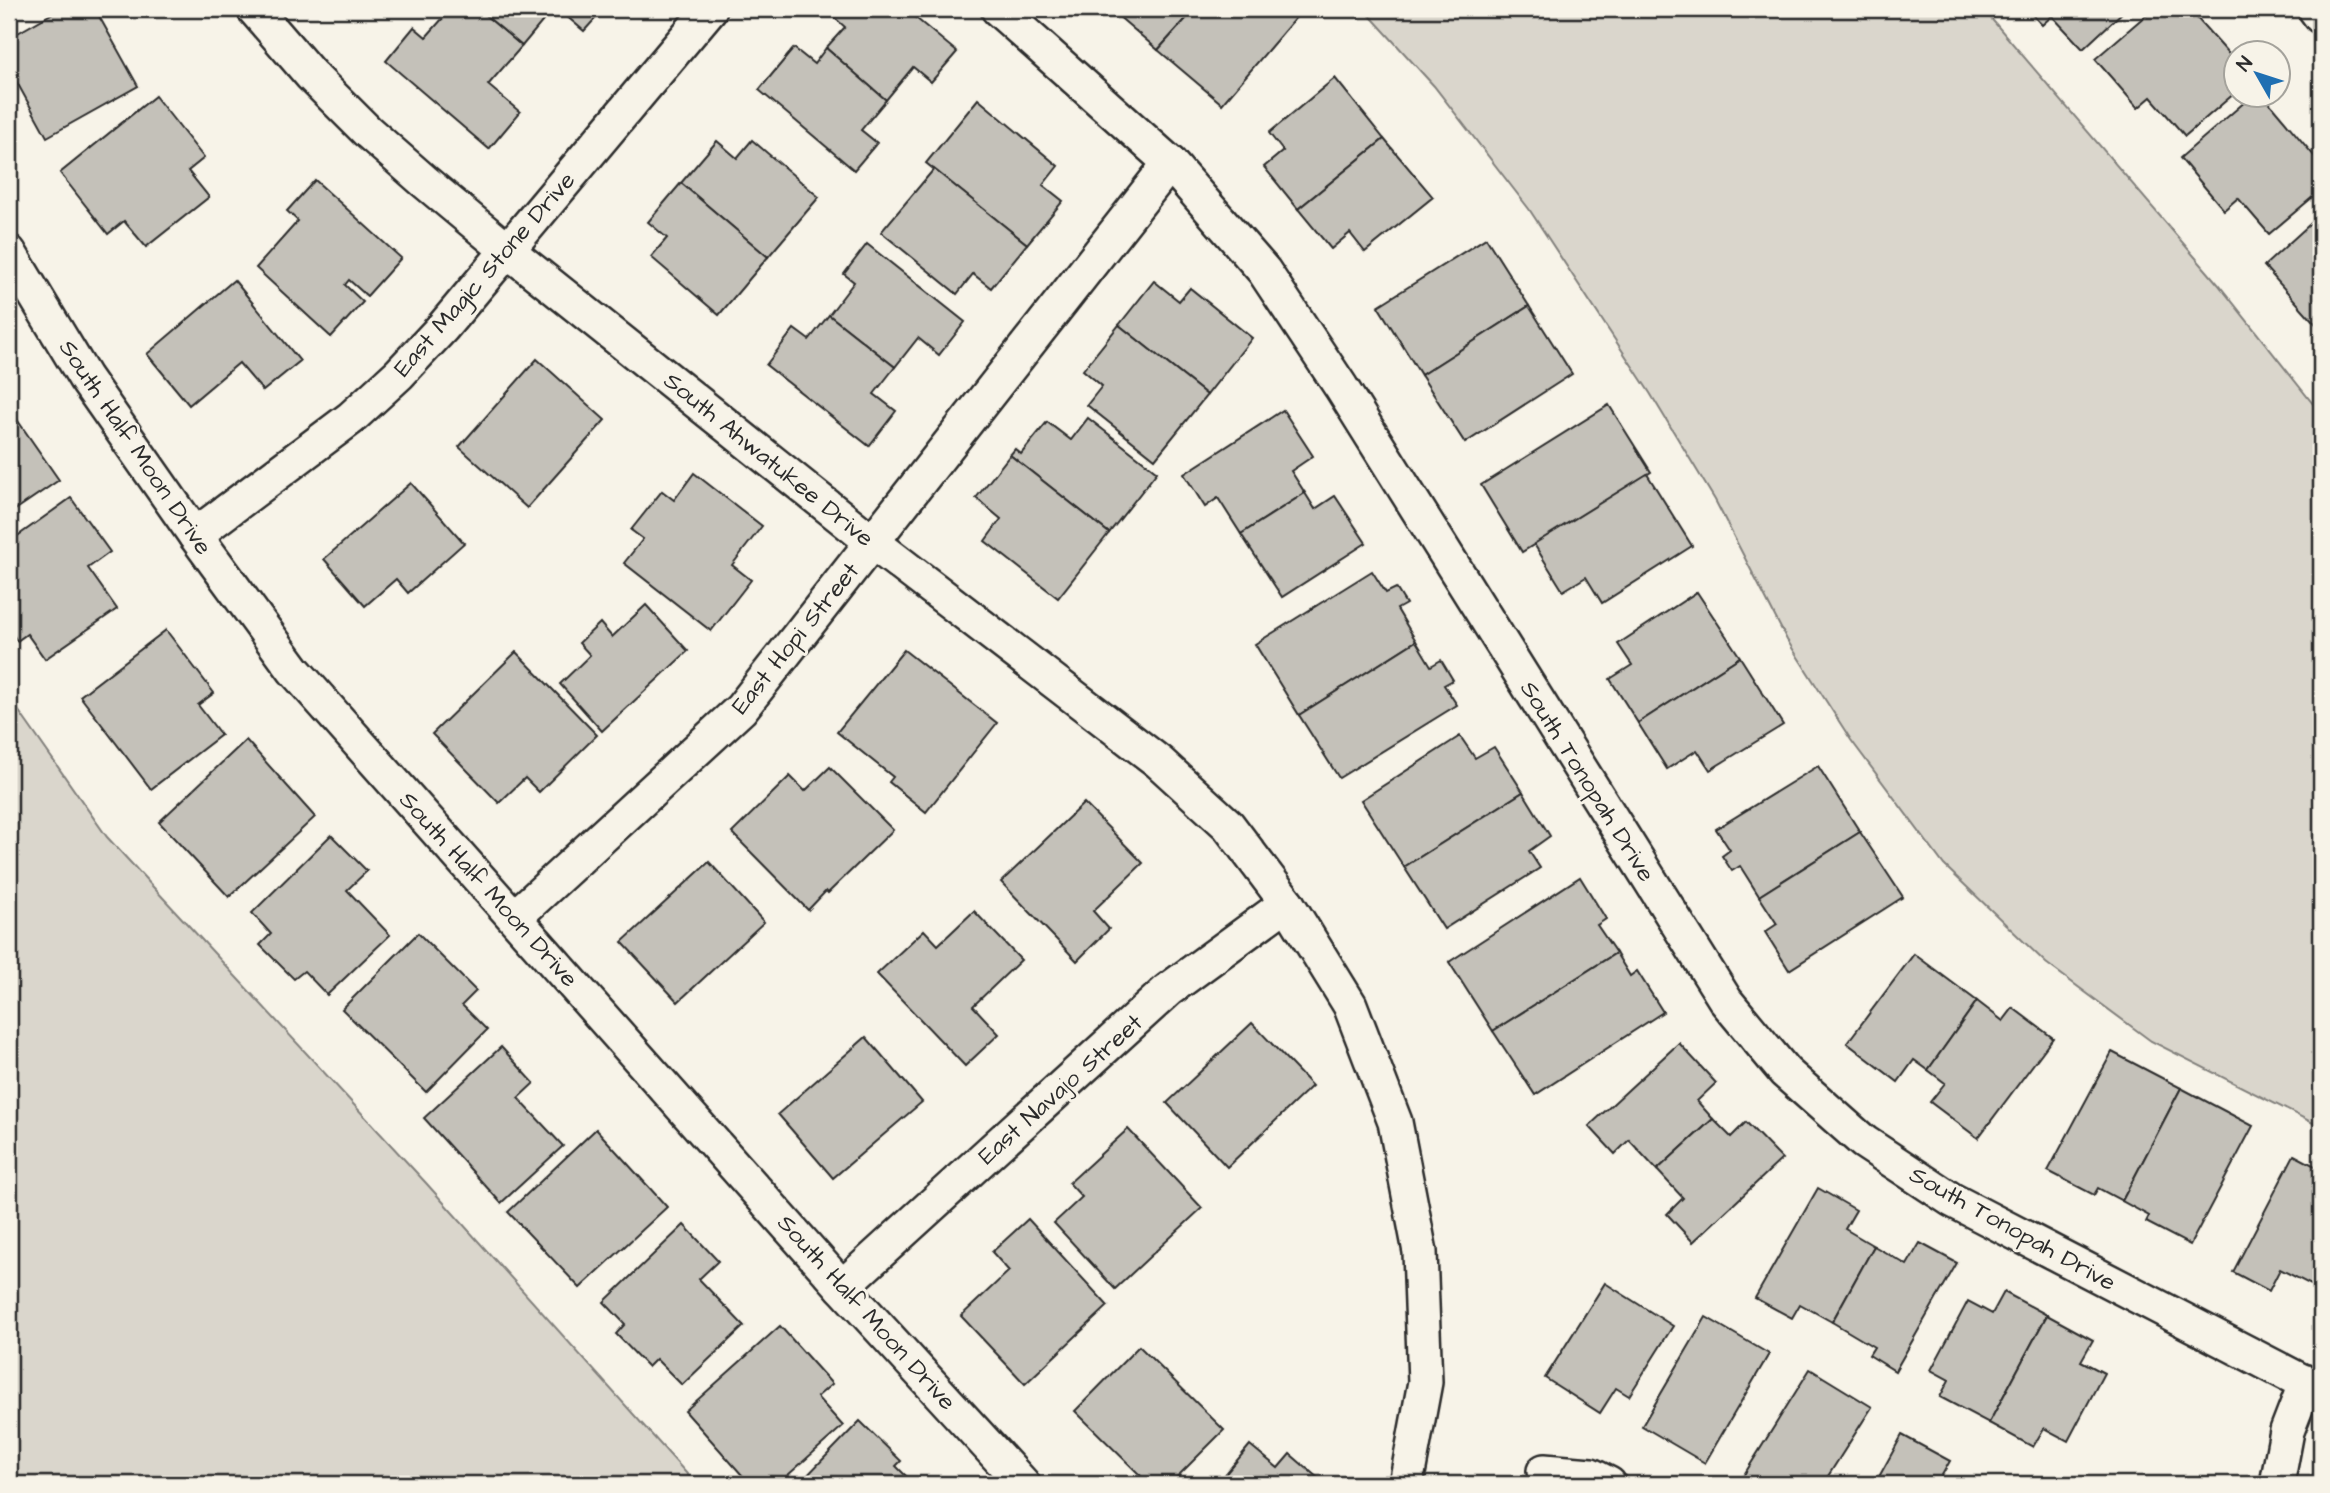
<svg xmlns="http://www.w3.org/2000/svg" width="2330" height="1493" font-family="'Architects Daughter',sans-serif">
	<rect width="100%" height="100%" fill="#f7f3e8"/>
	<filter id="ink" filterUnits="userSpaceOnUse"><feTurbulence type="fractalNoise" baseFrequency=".0143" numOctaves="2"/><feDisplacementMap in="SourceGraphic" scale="14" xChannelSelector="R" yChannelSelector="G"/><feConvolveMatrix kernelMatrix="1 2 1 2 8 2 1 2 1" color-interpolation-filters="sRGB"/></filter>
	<g filter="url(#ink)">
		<g fill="#dad6cc" stroke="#82807c" stroke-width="2">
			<polygon points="1364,9 1983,9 2218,284 2321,414 2321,1127 2151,1041 2046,963 1944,865 1851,740 1787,640 1715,500 1650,393 1529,209 1434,86"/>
			<polygon points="9,697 107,837 426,1183 696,1484 16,1484 9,1445"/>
		</g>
		<g fill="#c4c1b9" stroke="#2b2b2b" stroke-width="2">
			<polygon points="60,9 95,9 138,86 47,137 9,68 9,38"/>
			<polygon points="451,9 478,9 522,46 488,85 520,112 489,149 386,61 414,27 426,37"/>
			<polygon points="478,9 553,9 522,46"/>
			<polygon points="558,9 604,9 584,31"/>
			<polygon points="829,9 905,9 957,52 931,82 913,67 886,100 826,48 845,27 827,11"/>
			<polygon points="1110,9 1195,9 1158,50"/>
			<polygon points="1195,9 1303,9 1222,104 1158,50"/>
			<polygon points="2027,9 2126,9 2083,49 2052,16 2042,25"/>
			<polygon points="2153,9 2189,9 2236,62 2236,92 2185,136 2151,97 2138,108 2095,59"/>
			<polygon points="794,48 814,64 826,48 886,100 861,130 877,143 854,170 759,90"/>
			<polygon points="1335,78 1384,139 1298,209 1264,167 1283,151 1269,133"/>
			<polygon points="2254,94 2262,94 2321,164 2321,190 2269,234 2238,198 2224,210 2180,158"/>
			<polygon points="155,96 204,158 188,171 209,197 146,247 124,221 108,234 60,173"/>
			<polygon points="978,99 1058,166 1043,185 1063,201 1027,244 926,163"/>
			<polygon points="1384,139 1433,197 1365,252 1350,233 1331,249 1298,209"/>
			<polygon points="752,140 819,197 768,257 681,183 717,141 737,158"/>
			<polygon points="934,169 1027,244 991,288 973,274 957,294 881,232"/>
			<polygon points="315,180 401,258 367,296 349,280 345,285 363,302 331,337 256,268 298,221 287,211"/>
			<polygon points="681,183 768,257 719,315 651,257 667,238 648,222"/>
			<polygon points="2321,214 2321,330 2264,266"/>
			<polygon points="1486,238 1529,306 1421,375 1378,306"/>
			<polygon points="867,244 965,322 939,355 918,338 895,367 829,315 854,282 844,274"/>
			<polygon points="234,280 300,361 263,391 239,363 189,405 147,354"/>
			<polygon points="1154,281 1179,301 1190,288 1252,338 1207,395 1119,325"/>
			<polygon points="1529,306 1572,374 1465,443 1421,375"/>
			<polygon points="829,315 895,367 874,394 896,411 869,446 766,365 794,329 809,340"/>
			<polygon points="1119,325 1207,395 1155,459 1087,405 1102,386 1083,370"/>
			<polygon points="537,359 605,420 527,508 459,447"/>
			<polygon points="1609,405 1651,472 1522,552 1481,485"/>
			<polygon points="9,408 59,480 9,514"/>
			<polygon points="1283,410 1313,456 1291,471 1305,493 1241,534 1218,498 1205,507 1184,474"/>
			<polygon points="1088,418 1157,472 1109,533 1010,455 1015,449 1021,454 1047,422 1071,440"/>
			<polygon points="1010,455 1109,533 1058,598 985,541 1001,519 976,498"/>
			<polygon points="694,473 762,526 732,565 751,580 711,631 624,563 643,539 631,530 662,491 674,500"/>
			<polygon points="1647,474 1692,546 1602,603 1586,577 1563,591 1534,544"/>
			<polygon points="411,483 464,543 408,593 396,579 365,606 324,559"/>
			<polygon points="1305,493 1315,509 1335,496 1366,543 1282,597 1241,534"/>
			<polygon points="71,498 110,552 88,568 117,609 45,659 27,634 17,641 9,628 9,542"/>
			<polygon points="1372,571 1386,593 1396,588 1406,604 1397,609 1416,641 1299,715 1255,644"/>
			<polygon points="1697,592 1740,657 1638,723 1610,679 1632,665 1618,644"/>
			<polygon points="646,605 688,651 602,731 560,684 590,655 579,643 600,623 612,637"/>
			<polygon points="166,630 214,693 198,705 221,735 151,789 80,696"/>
			<polygon points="1416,641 1431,666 1441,660 1453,680 1444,685 1457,705 1339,778 1299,715"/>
			<polygon points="904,650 997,723 926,812 889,782 893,777 837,732"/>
			<polygon points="516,652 597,735 539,792 525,778 499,803 432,734"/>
			<polygon points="1740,657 1783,725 1710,770 1697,750 1667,769 1638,723"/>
			<polygon points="1460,736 1475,758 1494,747 1523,792 1404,867 1361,800"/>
			<polygon points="246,740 315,817 229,897 159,822"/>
			<polygon points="1818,766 1860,832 1759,896 1740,866 1732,871 1722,856 1730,850 1716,829"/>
			<polygon points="830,767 893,830 828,893 826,891 808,910 732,833 790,776 805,791"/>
			<polygon points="1523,792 1550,836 1529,851 1540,868 1444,929 1404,867"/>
			<polygon points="1084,803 1143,863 1093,911 1109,929 1077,961 1001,882"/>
			<polygon points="1860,832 1903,897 1789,970 1765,932 1777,924 1759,896"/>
			<polygon points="331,835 367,871 347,890 390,935 327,995 304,971 294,979 260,945 271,934 252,913"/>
			<polygon points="709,862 764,922 678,1002 622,942"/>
			<polygon points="1580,877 1606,919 1597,925 1616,953 1493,1031 1449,962"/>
			<polygon points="974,911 1021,960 973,1006 999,1034 965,1066 877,974 924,930 938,945"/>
			<polygon points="418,933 476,991 462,1005 487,1030 426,1092 342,1009"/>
			<polygon points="1616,953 1630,976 1637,971 1663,1012 1535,1095 1493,1031"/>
			<polygon points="1914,954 1977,1001 1928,1070 1914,1060 1898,1082 1847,1043"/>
			<polygon points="1977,1001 2003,1021 2013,1008 2053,1038 1978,1138 1930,1102 1945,1083 1928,1070"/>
			<polygon points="1252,1023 1312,1086 1227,1167 1167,1103"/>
			<polygon points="866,1037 922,1102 833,1178 778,1114"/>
			<polygon points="1679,1043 1716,1083 1697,1101 1713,1119 1657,1170 1629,1140 1615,1154 1589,1126"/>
			<polygon points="501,1047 534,1083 518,1098 563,1146 501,1203 424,1118"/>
			<polygon points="2112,1052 2181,1088 2122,1201 2098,1188 2094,1195 2048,1171"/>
			<polygon points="2181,1088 2253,1126 2190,1245 2146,1222 2149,1216 2122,1201"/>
			<polygon points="1713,1119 1731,1137 1746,1122 1782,1159 1693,1242 1667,1214 1683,1198 1657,1170"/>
			<polygon points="596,1129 667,1207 580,1288 508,1212"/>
			<polygon points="1128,1129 1202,1208 1115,1289 1054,1223 1082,1197 1069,1183"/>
			<polygon points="2294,1155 2321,1169 2321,1187 2319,1192 2321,1193 2321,1270 2313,1286 2280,1269 2269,1291 2233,1272"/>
			<polygon points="1818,1188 1856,1210 1845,1229 1874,1246 1832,1322 1800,1304 1792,1318 1755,1298"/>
			<polygon points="1028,1219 1108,1306 1025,1384 961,1316 1009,1271 992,1252"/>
			<polygon points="684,1225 718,1261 699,1279 744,1326 682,1385 656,1359 648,1367 616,1334 625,1324 604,1302"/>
			<polygon points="1920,1243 1957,1263 1895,1371 1869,1355 1874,1347 1832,1322 1874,1246 1907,1265"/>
			<polygon points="1605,1283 1673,1326 1629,1396 1616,1388 1600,1413 1545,1378"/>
			<polygon points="2004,1292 2047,1315 1989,1423 1940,1397 1949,1380 1931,1370 1968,1301 1992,1314"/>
			<polygon points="2047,1315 2093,1340 2081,1361 2104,1373 2068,1441 2044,1428 2033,1447 1989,1423"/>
			<polygon points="1706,1317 1769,1354 1705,1463 1642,1426"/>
			<polygon points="780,1326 832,1384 817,1397 843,1426 778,1484 750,1484 685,1411"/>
			<polygon points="1139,1346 1224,1430 1170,1484 1149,1484 1075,1411"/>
			<polygon points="1810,1369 1872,1407 1823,1484 1751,1484 1742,1478"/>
			<polygon points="860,1421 901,1461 896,1466 914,1484 799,1484"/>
			<polygon points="1902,1435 1950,1461 1937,1484 1875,1484"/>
			<polygon points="1250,1445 1278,1468 1290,1454 1318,1478 1313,1484 1217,1484"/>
		</g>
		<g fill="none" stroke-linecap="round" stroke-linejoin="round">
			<defs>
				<g id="minor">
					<polyline points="254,9 311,75 367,131 424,181 507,250 871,541 1159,762 1228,825 1287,903 1350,1005 1395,1122 1420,1252 1425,1382 1406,1484"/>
					<polyline points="998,9 1170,163 1264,271 1341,387 1726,1001 1785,1072 1864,1142 1952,1200 2321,1391"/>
					<polyline points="2315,9 2321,17"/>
					<polyline points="9,252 85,378 195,535 294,670 842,1287 1023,1484"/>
					<polyline points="195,535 351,418 399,374 443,327 710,9"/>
					<polyline points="515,917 741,709 1170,163"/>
					<polyline points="842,1287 1168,990 1287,903"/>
					<polyline points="1544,1471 1591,1475 1609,1484"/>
					<polyline points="2277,1484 2287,1431 2306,1382"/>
				</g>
			</defs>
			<use href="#minor" stroke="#2b2b2b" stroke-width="38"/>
			<use href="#minor" stroke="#f7f3e8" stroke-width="33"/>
		</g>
	</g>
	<g text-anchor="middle" stroke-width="6" stroke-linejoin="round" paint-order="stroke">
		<g font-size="24" fill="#2b2b2b" stroke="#f7f3e8">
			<text transform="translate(484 274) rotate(-49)" y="8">East Magic Stone Drive</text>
			<text transform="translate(136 447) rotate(56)" y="8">South Half Moon Drive</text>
			<text transform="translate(769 459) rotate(39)" y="8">South Ahwatukee Drive</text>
			<text transform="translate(795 638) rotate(-51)" y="8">East Hopi Street</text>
			<text transform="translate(1588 781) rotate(58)" y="8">South Tonopah Drive</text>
			<text transform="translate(489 889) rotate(48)" y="8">South Half Moon Drive</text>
			<text transform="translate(1060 1089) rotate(-42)" y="8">East Navajo Street</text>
			<text transform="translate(2013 1228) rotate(29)" y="8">South Tonopah Drive</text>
			<text transform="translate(867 1312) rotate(48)" y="8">South Half Moon Drive</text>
		</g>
	</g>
	<rect width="2330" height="1493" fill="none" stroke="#f7f3e8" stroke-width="35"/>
	<rect x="18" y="18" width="2295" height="1458" fill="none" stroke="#2b2b2b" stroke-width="2.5" filter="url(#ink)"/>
	<g transform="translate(2257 74) rotate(309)"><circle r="33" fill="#f7f3e8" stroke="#a5a39c" stroke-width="2"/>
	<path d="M0-5L12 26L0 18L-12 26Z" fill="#1f6fb2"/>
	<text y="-10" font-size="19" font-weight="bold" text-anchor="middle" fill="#2b2b2b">N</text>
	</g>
</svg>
